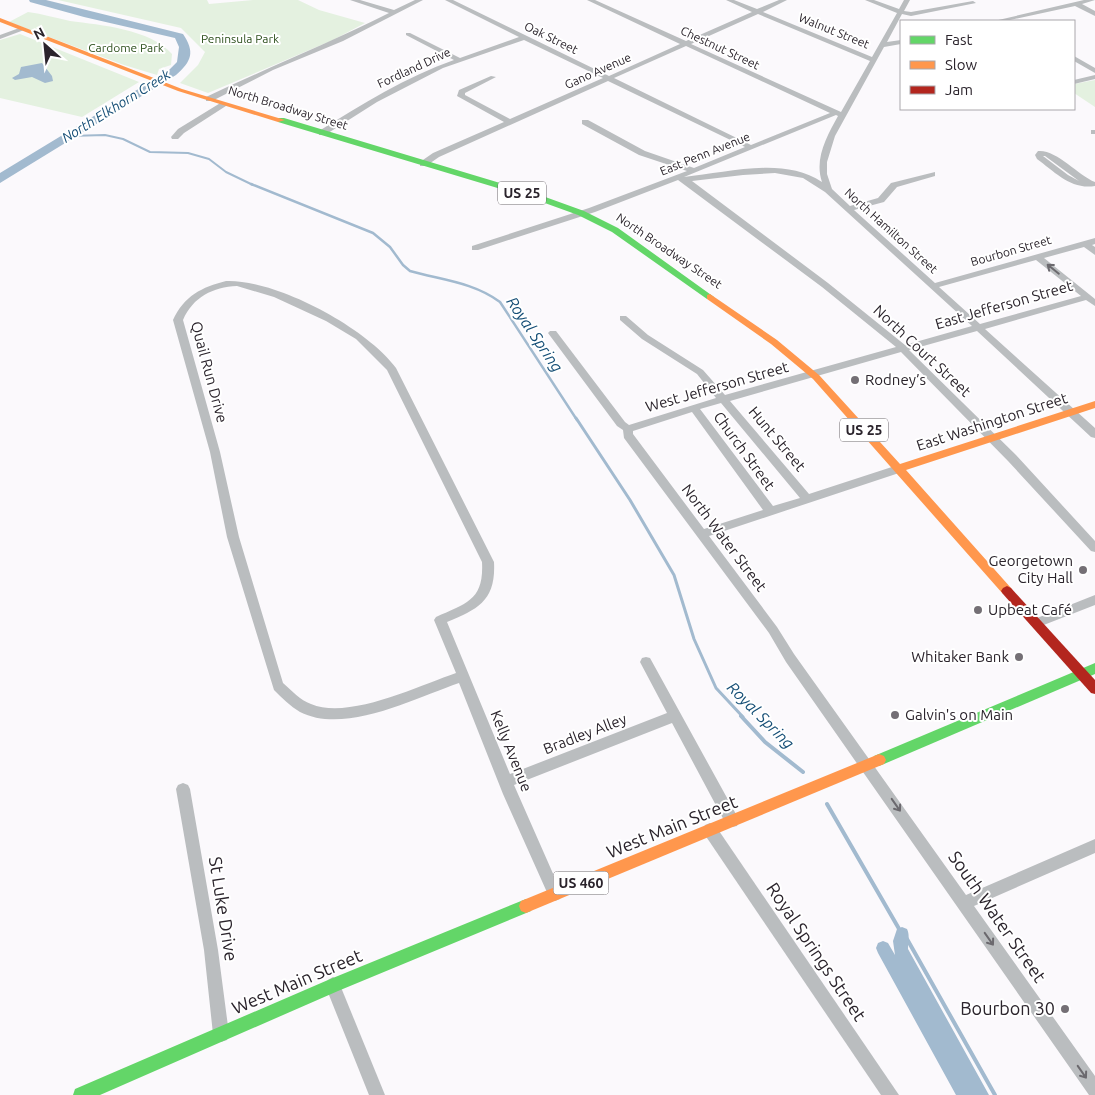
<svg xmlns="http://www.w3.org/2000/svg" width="1095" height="1095" font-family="Ubuntu,sans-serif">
	<rect width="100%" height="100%" fill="#fbf9fc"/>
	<g fill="#e4f1e0">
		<polygon points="58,0 207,0 209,4 253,0 298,0 319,10 365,23 333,40 208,93 180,83 198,65 205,52 181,28"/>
		<path d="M 28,12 C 43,14 56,18 70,21 C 101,25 150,29 172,54 L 171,65 L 159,69 L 157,75 L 124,65 L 9,22 Z"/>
		<polygon points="20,34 139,82 82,117 0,98 0,40"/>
		<polygon points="1095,80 1095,107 1074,93 1074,84"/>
	</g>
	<polygon fill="#a2bacf" points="42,63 52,76 53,81 45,83 32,77 15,80 12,78 19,74 21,67"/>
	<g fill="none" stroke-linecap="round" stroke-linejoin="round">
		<polyline stroke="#a2bacf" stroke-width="2" points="69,136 105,135 123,139 150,152 188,153 209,159 226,172 253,185"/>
		<path stroke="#a2bacf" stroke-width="2.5" d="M 251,184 L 373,233 L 390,247 L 403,265 L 410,271 C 441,280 473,282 500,302 L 577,420"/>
		<polyline stroke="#a2bacf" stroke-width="3" points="576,418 630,500 674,575 694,639 716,688 743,717"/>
		<g stroke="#a2bacf" stroke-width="4">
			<polyline points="741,716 765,742 803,772"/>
			<polyline points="827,804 902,934 907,939 995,1095"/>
		</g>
		<path fill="#a2bacf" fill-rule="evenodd" d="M 902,927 L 907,929 C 910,935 908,942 908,949 L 989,1095 L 956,1095 L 878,953 L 876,948 L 878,943 L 883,941 L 888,943 L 895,955 L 893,941 L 897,929 Z"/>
		<path fill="#a2bacf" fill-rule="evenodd" d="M 29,0 L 46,0 L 183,34 C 195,52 192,61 176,75 L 0,183 L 0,173 L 168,71 L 177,62 L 179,47 L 175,38 L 84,17 L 30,2 Z"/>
		<g fill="#babdbf" fill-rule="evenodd">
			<path d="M 350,0 L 360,0 L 394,10 L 415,0 L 423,0 L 343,41 L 273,70 L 212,101 L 206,101 L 206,97 C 267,68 329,43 389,13 Z"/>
			<path d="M 445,0 L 453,0 L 609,76 L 680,44 L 587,0 L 595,0 L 686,41 L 752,12 L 726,0 L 734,0 L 757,9 L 779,0 L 787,0 L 763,12 L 872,57 L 897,13 L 865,0 L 874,0 L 899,9 L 904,0 L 910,0 L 904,11 L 911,12 L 973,1 L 976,3 L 911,16 L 902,14 L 887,42 L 901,40 L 901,44 L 884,47 L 835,136 L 827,162 L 827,174 L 832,189 L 850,206 L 878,198 L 891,183 L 935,172 L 935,176 L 897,187 L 884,202 L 854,210 L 935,283 L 1095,238 L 1095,244 L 1092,245 L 1095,247 L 1095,255 L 1084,247 L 1044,258 L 1095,299 L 1095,306 L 1086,300 L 985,329 L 1095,428 L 1095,438 L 1091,437 L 977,331 L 909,350 L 1016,455 L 1095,541 L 1095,552 L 1091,551 L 1008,461 L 901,352 L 730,401 L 809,494 L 898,465 L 902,466 L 903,469 L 902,472 L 709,536 L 777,627 L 794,654 L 966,895 L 1095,839 L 1095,853 L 974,906 L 1095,1076 L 1095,1095 L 1089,1095 L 786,662 L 769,633 L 624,438 L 623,430 L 617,426 L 548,333 L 550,331 L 556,331 L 625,422 L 629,425 L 716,398 L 697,374 L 642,339 L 620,320 L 620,316 L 626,316 L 648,335 L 703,370 L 725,395 L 896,347 L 822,287 L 678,180 L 595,212 L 478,250 L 472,250 L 472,246 L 589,208 L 687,171 L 639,155 L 582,124 L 582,120 L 588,120 L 645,151 L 694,168 L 745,147 L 608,81 L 439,157 L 426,166 L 420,166 L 420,162 L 433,153 L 504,122 L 457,96 L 459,90 L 491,76 L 496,77 L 465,93 L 465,95 L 510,119 L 603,78 L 524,40 L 443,68 L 377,102 L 325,135 L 319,135 L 319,131 C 362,104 406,77 454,60 L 406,35 L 406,33 L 410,33 L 460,58 L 519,37 ZM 758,14 L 870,61 L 841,112 L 691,44 ZM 686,46 L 830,113 L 751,145 L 614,78 ZM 836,115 L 838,116 C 827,136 814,159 822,182 C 783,156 727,173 684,177 ZM 775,173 L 803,178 L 825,192 L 972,326 L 905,345 L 828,283 L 692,181 L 743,175 ZM 1036,260 L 1081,296 L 980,324 L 939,287 ZM 721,403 L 800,498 L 773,506 L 700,409 ZM 692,412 L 763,510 L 704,529 L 633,434 L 633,431 Z"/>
			<polygon points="1084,0 1095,0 1082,4 1095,11 1095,16 1075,6 1005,21 994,21"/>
			<polygon points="22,27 25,29 24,30 0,39 0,35"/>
			<polygon points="1074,56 1095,68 1095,73 1074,61"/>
			<polygon points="1095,75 1095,79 1074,84 1074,80"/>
			<polygon points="222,102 229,104 184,133 178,139 172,139 171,137 178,129"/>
			<rect x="1091" y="130" width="4" height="4"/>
			<path d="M 1038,151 C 1056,149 1078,175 1095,182 L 1095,186 C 1071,190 1055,172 1037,159 L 1035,155 ZM 1043,156 L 1045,156 L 1079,181 L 1068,175 Z"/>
			<path d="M 226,281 C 276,279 367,328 396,368 L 494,562 C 496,600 479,609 447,622 L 510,774 L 667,713 L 640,662 L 642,658 L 646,657 L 650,658 L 737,816 L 739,821 L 737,826 L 732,827 L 727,826 L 672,723 L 514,785 L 562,894 L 560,899 L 555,901 L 550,899 L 503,794 L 459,683 C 415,698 345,735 300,712 C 290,706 282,698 274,690 L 227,537 L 210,452 L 173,320 C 184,296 202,287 226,281 ZM 237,286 L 274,297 L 326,321 L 356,339 L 387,370 L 482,562 C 484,600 467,603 436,617 L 434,620 L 456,673 C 418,686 349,720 311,704 C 300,700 292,691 283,683 L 239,537 L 220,452 L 183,320 C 193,297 213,287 237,286 Z"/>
			<polygon points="1095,595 1095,605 1036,628 1032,626 1030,623 1032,620"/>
			<polygon points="183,783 188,785 190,789 218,950 229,1034 227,1040 221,1042 215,1040 213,1034 204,950 176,789 178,785"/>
			<polygon points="710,823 715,825 899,1095 881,1095 705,835 703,830 705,825"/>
			<polygon points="333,977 338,980 385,1095 369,1095 325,985 328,980"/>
		</g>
		<g fill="#63d668" fill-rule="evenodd">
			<polygon points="278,118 284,118 537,194 584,211 618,228 714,297 713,299 707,299 612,232 578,215 531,198 278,122"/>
			<polygon points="1095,663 1095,674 884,764 879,766 874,764 872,760 874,756"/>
			<polygon points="526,899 531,901 533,906 531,911 338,991 100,1095 73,1095 75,1089 328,980"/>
		</g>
		<g fill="#ff974d" fill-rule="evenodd">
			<polygon points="0,18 182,89 285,120 278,122 178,91 0,22"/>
			<polygon points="710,294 777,340 819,375 900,464 1095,401 1095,408 906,470 1011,588 1013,591 1011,594 1003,594 813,379 771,344 707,299 707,295"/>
			<polygon points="879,754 884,756 886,760 884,764 526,913 521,911 519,906 521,901"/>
		</g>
		<polygon fill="#b3261e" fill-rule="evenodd" points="1007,586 1011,588 1095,680 1095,694 1091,693 1003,594 1001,591 1003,588"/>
	</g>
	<defs><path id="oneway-shaft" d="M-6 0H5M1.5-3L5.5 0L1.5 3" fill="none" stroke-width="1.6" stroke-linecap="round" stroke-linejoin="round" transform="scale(1.25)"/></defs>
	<g stroke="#6b696e">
		<use href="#oneway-shaft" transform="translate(1053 269) rotate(-141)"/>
		<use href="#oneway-shaft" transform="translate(896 805) rotate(55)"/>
		<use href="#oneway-shaft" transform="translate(989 939) rotate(55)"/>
		<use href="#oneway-shaft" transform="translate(1082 1072) rotate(55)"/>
	</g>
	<g fill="#746f75" stroke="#fff" stroke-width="2">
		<circle cx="855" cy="380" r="5"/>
		<circle cx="1083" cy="570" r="5"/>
		<circle cx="978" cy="610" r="5"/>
		<circle cx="1019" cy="657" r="5"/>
		<circle cx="895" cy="715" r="5"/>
		<circle cx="1065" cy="1009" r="5"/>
	</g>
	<g text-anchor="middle" stroke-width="4" stroke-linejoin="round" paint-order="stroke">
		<g font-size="12" fill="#2b242c" stroke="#fff">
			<text transform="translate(834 31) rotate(22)" y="4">Walnut Street</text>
			<text transform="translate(551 38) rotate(26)" y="4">Oak Street</text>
			<text transform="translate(720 48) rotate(25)" y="4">Chestnut Street</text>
			<text transform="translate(414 68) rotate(-25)" y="4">Fordland Drive</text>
			<text transform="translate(598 71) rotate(-24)" y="4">Gano Avenue</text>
			<text transform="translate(288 108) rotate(17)" y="4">North Broadway Street</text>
			<text transform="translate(705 154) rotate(-22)" y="4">East Penn Avenue</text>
			<text transform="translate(891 231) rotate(42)" y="4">North Hamilton Street</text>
			<text transform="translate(669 251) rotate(34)" y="4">North Broadway Street</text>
			<text transform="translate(1011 251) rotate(-16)" y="4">Bourbon Street</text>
		</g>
		<g font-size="12" fill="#2c4f1c" stroke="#fff">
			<text x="240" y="43">Peninsula Park</text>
			<text x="126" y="52">Cardome Park</text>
		</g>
		<g font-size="14" font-style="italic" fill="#154e76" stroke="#fff">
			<text transform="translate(116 106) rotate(-32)" y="5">North Elkhorn Creek</text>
		</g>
		<g fill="#fff" stroke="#6b666b" stroke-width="1">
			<rect x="498" y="181.5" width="48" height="23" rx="4"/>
			<rect x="840" y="418.5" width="48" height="23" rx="4"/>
			<rect x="553.5" y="871.5" width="55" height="23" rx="4"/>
		</g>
		<g font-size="14" font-weight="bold" fill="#2b242c">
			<text x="522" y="198">US 25</text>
			<text x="864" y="435">US 25</text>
			<text x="581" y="888">US 460</text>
		</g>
		<g font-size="15" fill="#2b242c" stroke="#fff">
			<text transform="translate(1004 305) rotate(-16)" y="5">East Jefferson Street</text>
			<text transform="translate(922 351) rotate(43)" y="5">North Court Street</text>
			<text transform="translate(209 372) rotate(75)" y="5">Quail Run Drive</text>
			<text transform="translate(717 387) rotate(-16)" y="5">West Jefferson Street</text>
			<text transform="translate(992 422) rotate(-18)" y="5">East Washington Street</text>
			<text transform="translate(777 439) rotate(50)" y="5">Hunt Street</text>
			<text transform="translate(744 451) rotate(54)" y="5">Church Street</text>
			<text transform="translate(724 538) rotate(53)" y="5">North Water Street</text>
			<text transform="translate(585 734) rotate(-21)" y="5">Bradley Alley</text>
			<text transform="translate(511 751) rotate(68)" y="5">Kelly Avenue</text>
		</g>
		<g font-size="15" fill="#2b242c" stroke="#fff" text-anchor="start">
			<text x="865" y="385">Rodney’s</text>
			<text x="1073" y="566" text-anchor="end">Georgetown<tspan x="1073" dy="17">City Hall</tspan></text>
			<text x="988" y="615">Upbeat Café</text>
			<text x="1009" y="662" text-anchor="end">Whitaker Bank</text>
			<text x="905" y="720">Galvin's on Main</text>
		</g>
		<g font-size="16" font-style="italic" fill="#154e76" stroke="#fff">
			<text transform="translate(535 334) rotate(56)" y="6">Royal Spring</text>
			<text transform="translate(761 715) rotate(45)" y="6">Royal Spring</text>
		</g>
		<g font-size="18" fill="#2b242c" stroke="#fff">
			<text transform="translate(672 827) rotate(-22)" y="6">West Main Street</text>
			<text transform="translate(223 909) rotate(81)" y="6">St Luke Drive</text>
			<text transform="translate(997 917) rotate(55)" y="6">South Water Street</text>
			<text transform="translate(816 952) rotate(56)" y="6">Royal Springs Street</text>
			<text transform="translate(297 982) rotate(-23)" y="6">West Main Street</text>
		</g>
		<g font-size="18" fill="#2b242c" stroke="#fff" text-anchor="end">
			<text x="1055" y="1015">Bourbon 30</text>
		</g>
	</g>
	<rect x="900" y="20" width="175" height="90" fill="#ffffff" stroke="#aaa7ab"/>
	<rect x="910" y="36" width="25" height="8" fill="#63d668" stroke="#aaa7ab"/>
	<text x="945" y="45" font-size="15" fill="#2b242c">Fast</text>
	<rect x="910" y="61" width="25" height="8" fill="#ff974d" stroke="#aaa7ab"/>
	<text x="945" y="70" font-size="15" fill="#2b242c">Slow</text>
	<rect x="910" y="86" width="25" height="8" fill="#b3261e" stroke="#aaa7ab"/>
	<text x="945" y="95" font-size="15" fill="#2b242c">Jam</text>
	<g transform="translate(45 45) rotate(333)" stroke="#ffffff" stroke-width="4" paint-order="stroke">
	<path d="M0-4L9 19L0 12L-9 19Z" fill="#2b242c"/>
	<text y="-8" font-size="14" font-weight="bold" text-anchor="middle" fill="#2b242c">N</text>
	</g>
</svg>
